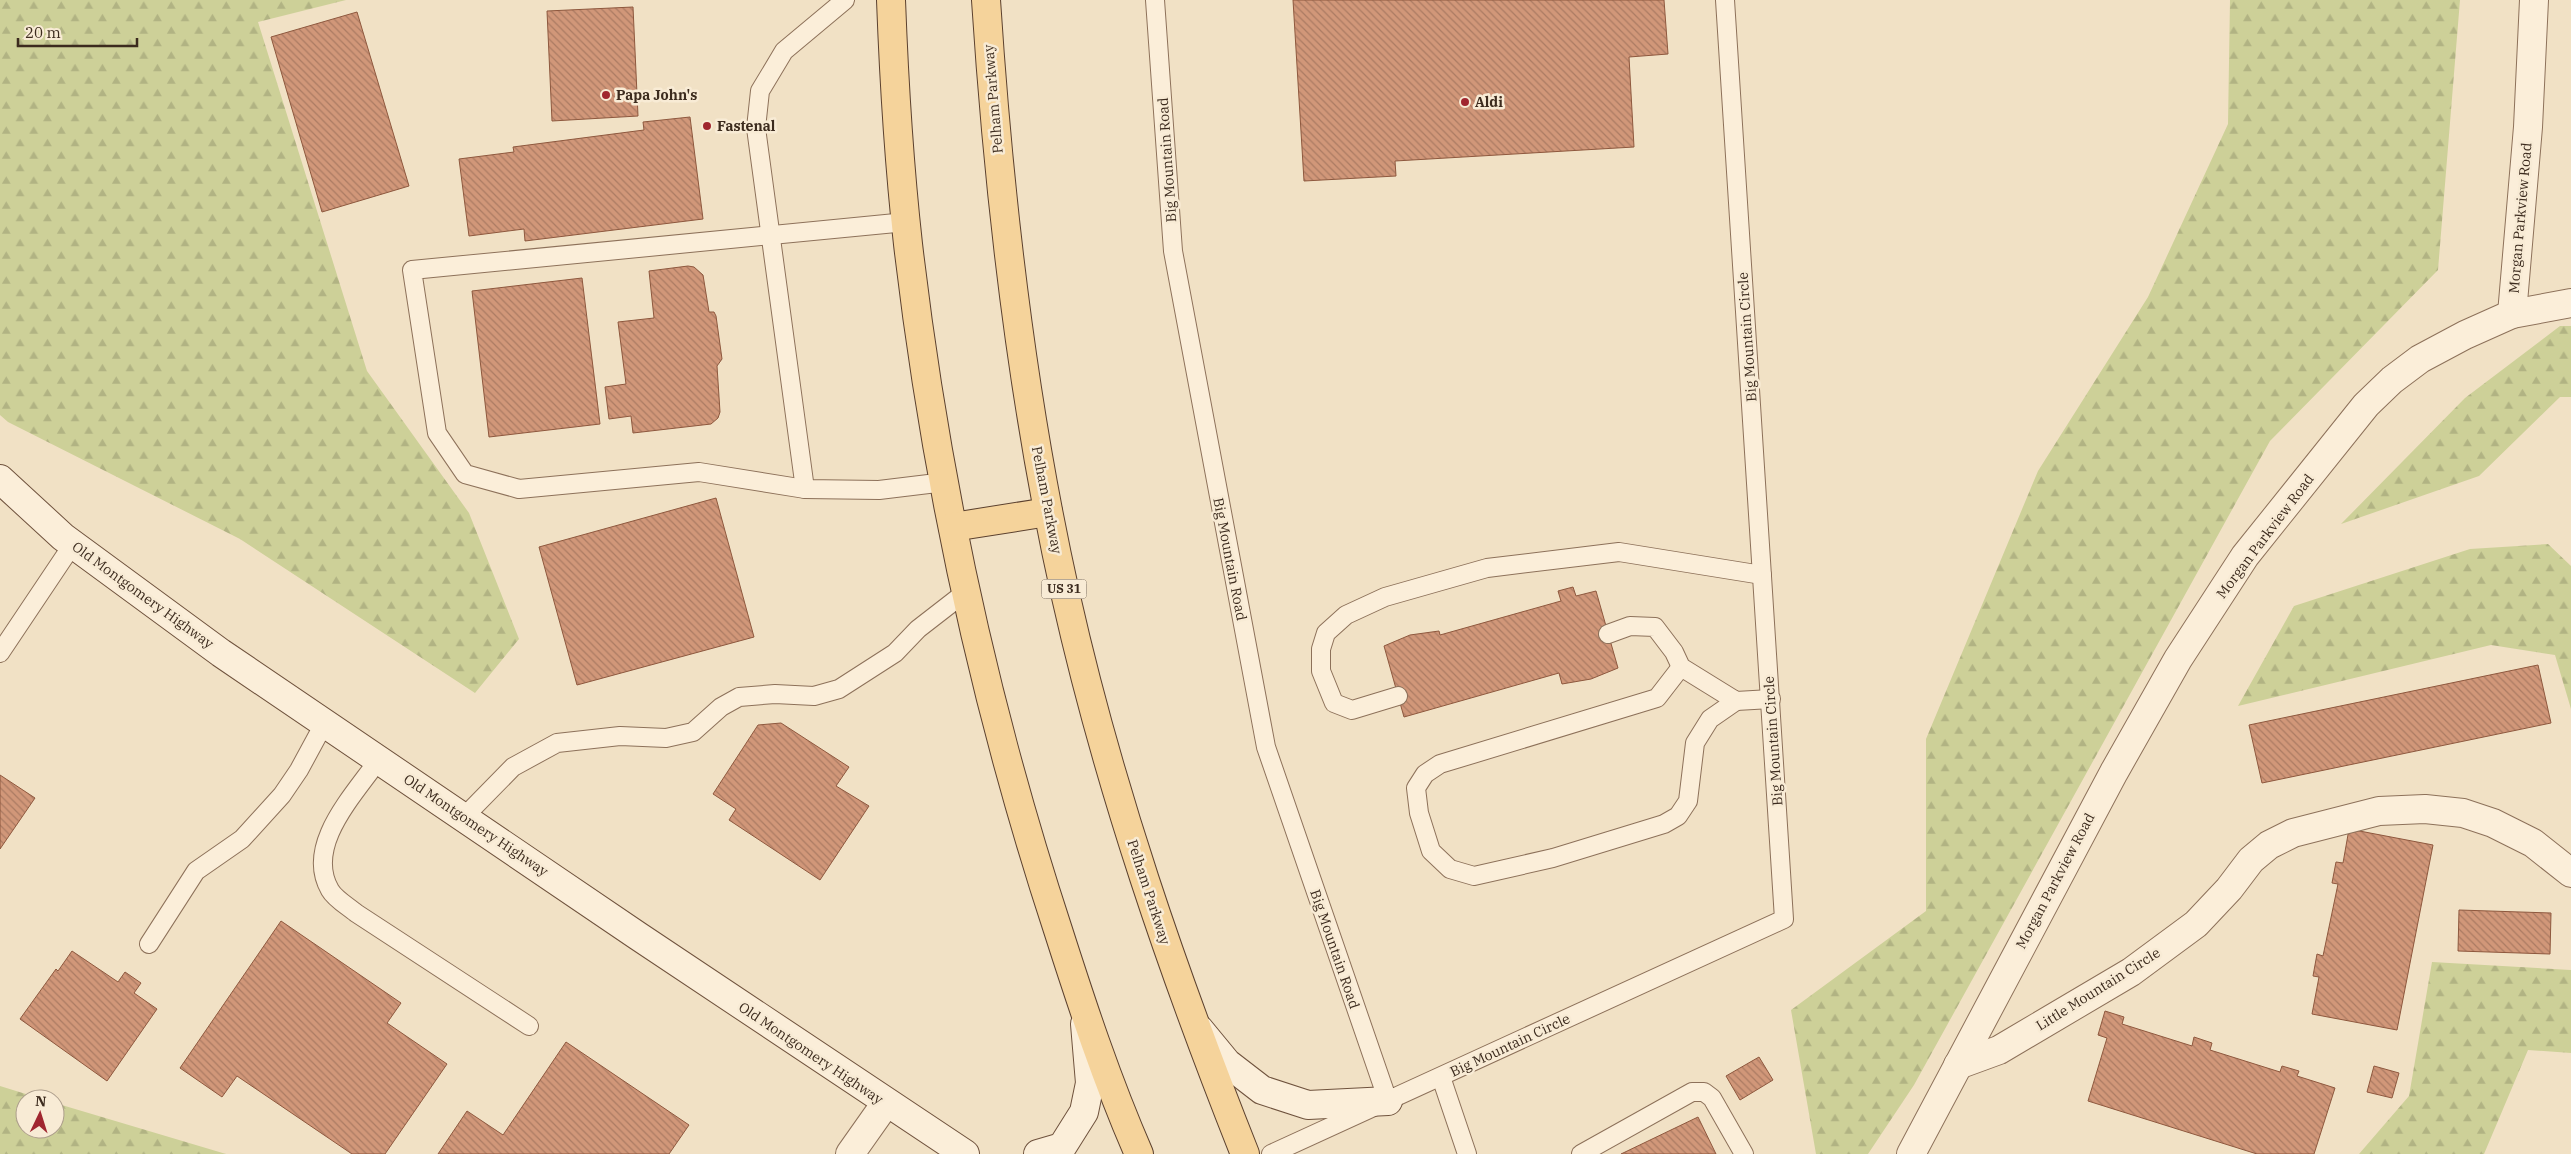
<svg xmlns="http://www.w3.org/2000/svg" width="2571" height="1154" font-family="'IBM Plex Serif',serif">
	<defs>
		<pattern id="forest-firs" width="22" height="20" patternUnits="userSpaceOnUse" patternTransform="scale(1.25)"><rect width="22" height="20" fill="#cdd098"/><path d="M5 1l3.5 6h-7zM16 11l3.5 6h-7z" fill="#b1b383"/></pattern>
		<pattern id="building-back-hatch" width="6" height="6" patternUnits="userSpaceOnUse" patternTransform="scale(1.25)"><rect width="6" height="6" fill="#d19779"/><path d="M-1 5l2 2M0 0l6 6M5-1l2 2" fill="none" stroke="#ab7b63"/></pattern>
	</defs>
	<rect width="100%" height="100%" fill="#f1e1c5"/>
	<g fill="url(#forest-firs)">
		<polygon points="0,0 346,0 258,22 367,371 469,513 519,639 475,693 240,539 8,422 0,415"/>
		<polygon points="2230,0 2460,0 2438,270 2270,441 1914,1085 1868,1154 1816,1154 1791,1010 1926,911 1926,739 2038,471 2148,297 2228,124"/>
		<polygon points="2560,326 2571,326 2571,397 2560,397 2479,476 2341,524 2465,398"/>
		<polygon points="2548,544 2571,566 2571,709 2555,655 2491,645 2238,706 2294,606 2470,549"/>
		<polygon points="2432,962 2571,970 2571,1053 2528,1050 2484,1154 2359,1154 2409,1096"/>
		<polygon points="0,1086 42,1099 25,1099 25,1129 55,1129 55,1103 226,1154 0,1154"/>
	</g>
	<g fill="url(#building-back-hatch)" stroke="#8e583e">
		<polygon points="1293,0 1664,0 1668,54 1629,57 1634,147 1395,161 1396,176 1304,181"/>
		<polygon points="633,7 638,116 552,121 547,11"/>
		<polygon points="357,12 409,186 322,212 271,37"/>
		<polygon points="690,117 703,219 525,241 524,229 469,236 459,159 514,152 513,147 644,130 643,122"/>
		<polygon points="688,266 694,267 703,275 709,312 714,312 716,316 722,359 717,366 720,412 718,418 711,424 633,433 631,416 609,419 605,387 626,384 618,322 654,318 649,271"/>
		<polygon points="582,278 600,424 489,437 472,291"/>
		<polygon points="716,498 754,637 577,685 539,547"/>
		<polygon points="1573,587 1576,596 1596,591 1618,668 1591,679 1562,684 1559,673 1404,717 1384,646 1410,635 1439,631 1440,635 1561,601 1558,591"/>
		<polygon points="2538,665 2551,723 2262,783 2249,725"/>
		<polygon points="781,723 849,767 836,786 869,806 820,880 729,820 736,809 713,794 758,725"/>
		<polygon points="0,775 35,798 0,849"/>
		<polygon points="2349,829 2433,845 2397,1030 2312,1014 2319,977 2313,976 2317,954 2323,956 2338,884 2332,883 2336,862 2343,863"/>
		<polygon points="2459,910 2551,913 2550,954 2458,951"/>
		<polygon points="281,921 401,1003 387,1023 447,1064 385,1154 352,1154 237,1076 222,1097 180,1068"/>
		<polygon points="72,951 118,982 125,972 141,983 134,993 157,1009 107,1081 20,1019 56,969 58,971"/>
		<polygon points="2105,1011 2124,1017 2122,1024 2192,1046 2194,1037 2212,1043 2210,1050 2280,1072 2282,1066 2299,1071 2297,1076 2335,1088 2314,1154 2257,1154 2088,1101 2107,1038 2098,1035"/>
		<polygon points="566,1042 689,1125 669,1154 438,1154 467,1111 503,1135"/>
		<polygon points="1759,1057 1773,1080 1740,1100 1726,1076"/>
		<polygon points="2374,1066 2399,1073 2392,1098 2367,1092"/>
		<polygon points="1698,1117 1716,1154 1621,1154"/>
	</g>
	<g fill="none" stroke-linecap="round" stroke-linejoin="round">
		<defs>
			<g id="lane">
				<polyline points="845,0 784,51 760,91 756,128 805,489 879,490 945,482"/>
				<polyline points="1155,0 1173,251 1266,747 1388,1101"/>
				<polyline points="805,489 699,472 519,489 465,474 437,433 412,270 906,222"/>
				<polyline points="1608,634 1630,626 1655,627 1674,652 1681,667 1736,701 1771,699"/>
				<polyline points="0,653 73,544"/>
				<polyline points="1681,667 1657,698 1440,764 1425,774 1416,788 1419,813 1431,851 1450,869 1474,876 1553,858 1664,824 1678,816 1688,801 1695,743 1710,719 1736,701"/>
				<polyline points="1398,696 1352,710 1334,703 1321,671 1321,649 1326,633 1346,615 1385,597 1487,568 1619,552 1762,575"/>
				<path d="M 379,759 C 355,794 304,845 330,890 C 335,899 349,907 356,913 L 529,1026"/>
				<polyline points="464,817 513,767 557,743 620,736 666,738 693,732 721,707 739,697 775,694 814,696 839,689 895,653 918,629 967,591"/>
				<polyline points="149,944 196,871 242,839 282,795 299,770 325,722"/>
				<polyline points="1441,1077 1467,1154"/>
				<polyline points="1271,1154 1784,919 1725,0"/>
				<polyline points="1581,1154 1692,1092 1704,1092 1712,1098 1744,1154"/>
			</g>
			<g id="street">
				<polyline points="2512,314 2528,127 2534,0"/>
				<polyline points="1958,1065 1999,1050 2131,972 2196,924 2229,889 2251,860 2269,845 2293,833 2379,811 2425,809 2463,813 2493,823 2533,843 2571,873"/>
				<polyline points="850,1154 886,1103"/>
				<polyline points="1911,1154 2114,772 2178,659 2245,556 2366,405 2392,380 2420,359 2465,335 2512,314 2571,303"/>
			</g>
			<g id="secondary">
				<polyline points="0,479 63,537 221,653 638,936 965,1154"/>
				<polyline points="1199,1029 1227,1063 1262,1090 1308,1105 1388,1101"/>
				<polyline points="1038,1154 1062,1147 1084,1112 1090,1083 1085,1024"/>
			</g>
			<g id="primary">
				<path d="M 891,0 C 894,81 899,163 908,244 C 935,476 985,708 1058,930 C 1082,1005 1107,1081 1139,1154"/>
				<path d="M 986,0 C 999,200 1022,401 1066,597 C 1109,788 1173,973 1245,1154"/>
				<polyline points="953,527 1048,512"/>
			</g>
		</defs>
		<use href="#lane" stroke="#8d715a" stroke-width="20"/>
		<use href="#street" stroke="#8d715a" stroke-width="30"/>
		<use href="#secondary" stroke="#6f523d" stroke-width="30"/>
		<use href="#primary" stroke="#5b402e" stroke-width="30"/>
		<use href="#lane" stroke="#fbeed9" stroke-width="18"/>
		<use href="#street" stroke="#fbeed9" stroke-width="28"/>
		<use href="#secondary" stroke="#fbeed9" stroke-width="28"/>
		<use href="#primary" stroke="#f5d39b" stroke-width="28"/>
	</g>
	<g fill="#a0262f" stroke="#f8ebd5" stroke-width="2">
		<circle cx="606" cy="95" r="5"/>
		<circle cx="1465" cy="102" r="5"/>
		<circle cx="707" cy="126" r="5"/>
	</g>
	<g text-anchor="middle" stroke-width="5" stroke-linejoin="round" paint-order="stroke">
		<rect fill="#f8ebd5" stroke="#746555" stroke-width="1" x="1041.5" y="579.5" width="45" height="19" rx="4"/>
		<g font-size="12" font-weight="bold" fill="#3c2b1e">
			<text x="1064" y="593">US 31</text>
		</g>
		<g font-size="14" font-weight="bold" fill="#3c2b1e" stroke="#f8ebd5" text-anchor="start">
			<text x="616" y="100">Papa John's</text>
			<text x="1475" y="107">Aldi</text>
			<text x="717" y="131">Fastenal</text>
		</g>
		<g font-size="14" fill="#3c2b1e" stroke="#f8ebd5">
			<text transform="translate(993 99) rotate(-95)" y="5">Pelham Parkway</text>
			<text transform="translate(1167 160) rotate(-94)" y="5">Big Mountain Road</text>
			<text transform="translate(2520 218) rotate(-85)" y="5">Morgan Parkview Road</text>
			<text transform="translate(1747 337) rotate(-94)" y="5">Big Mountain Circle</text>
			<text transform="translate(1047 500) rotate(79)" y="5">Pelham Parkway</text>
			<text transform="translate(2265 536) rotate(-53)" y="5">Morgan Parkview Road</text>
			<text transform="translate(1230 559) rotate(79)" y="5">Big Mountain Road</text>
			<text transform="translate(143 595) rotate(36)" y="5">Old Montgomery Highway</text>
			<text transform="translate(1773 741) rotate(-94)" y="5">Big Mountain Circle</text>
			<text transform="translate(476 825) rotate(34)" y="5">Old Montgomery Highway</text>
			<text transform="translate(2055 881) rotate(-62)" y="5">Morgan Parkview Road</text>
			<text transform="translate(1149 892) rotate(72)" y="5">Pelham Parkway</text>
			<text transform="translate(1335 949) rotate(71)" y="5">Big Mountain Road</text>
			<text transform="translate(2098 989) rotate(-32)" y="5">Little Mountain Circle</text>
			<text transform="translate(1510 1045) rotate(-25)" y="5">Big Mountain Circle</text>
			<text transform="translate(811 1053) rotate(34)" y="5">Old Montgomery Highway</text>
		</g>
	</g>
	<g transform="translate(40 1114) rotate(4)"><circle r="24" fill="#f8ebd5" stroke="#ad9e8c"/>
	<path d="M0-4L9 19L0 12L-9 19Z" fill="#a0262f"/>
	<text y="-8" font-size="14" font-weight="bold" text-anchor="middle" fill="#3c2b1e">N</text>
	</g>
	<path d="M18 38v8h119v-8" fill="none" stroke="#3c2b1e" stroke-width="2.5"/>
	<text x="25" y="38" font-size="15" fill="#3c2b1e" stroke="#f8ebd5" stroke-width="4" paint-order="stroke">20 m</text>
</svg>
